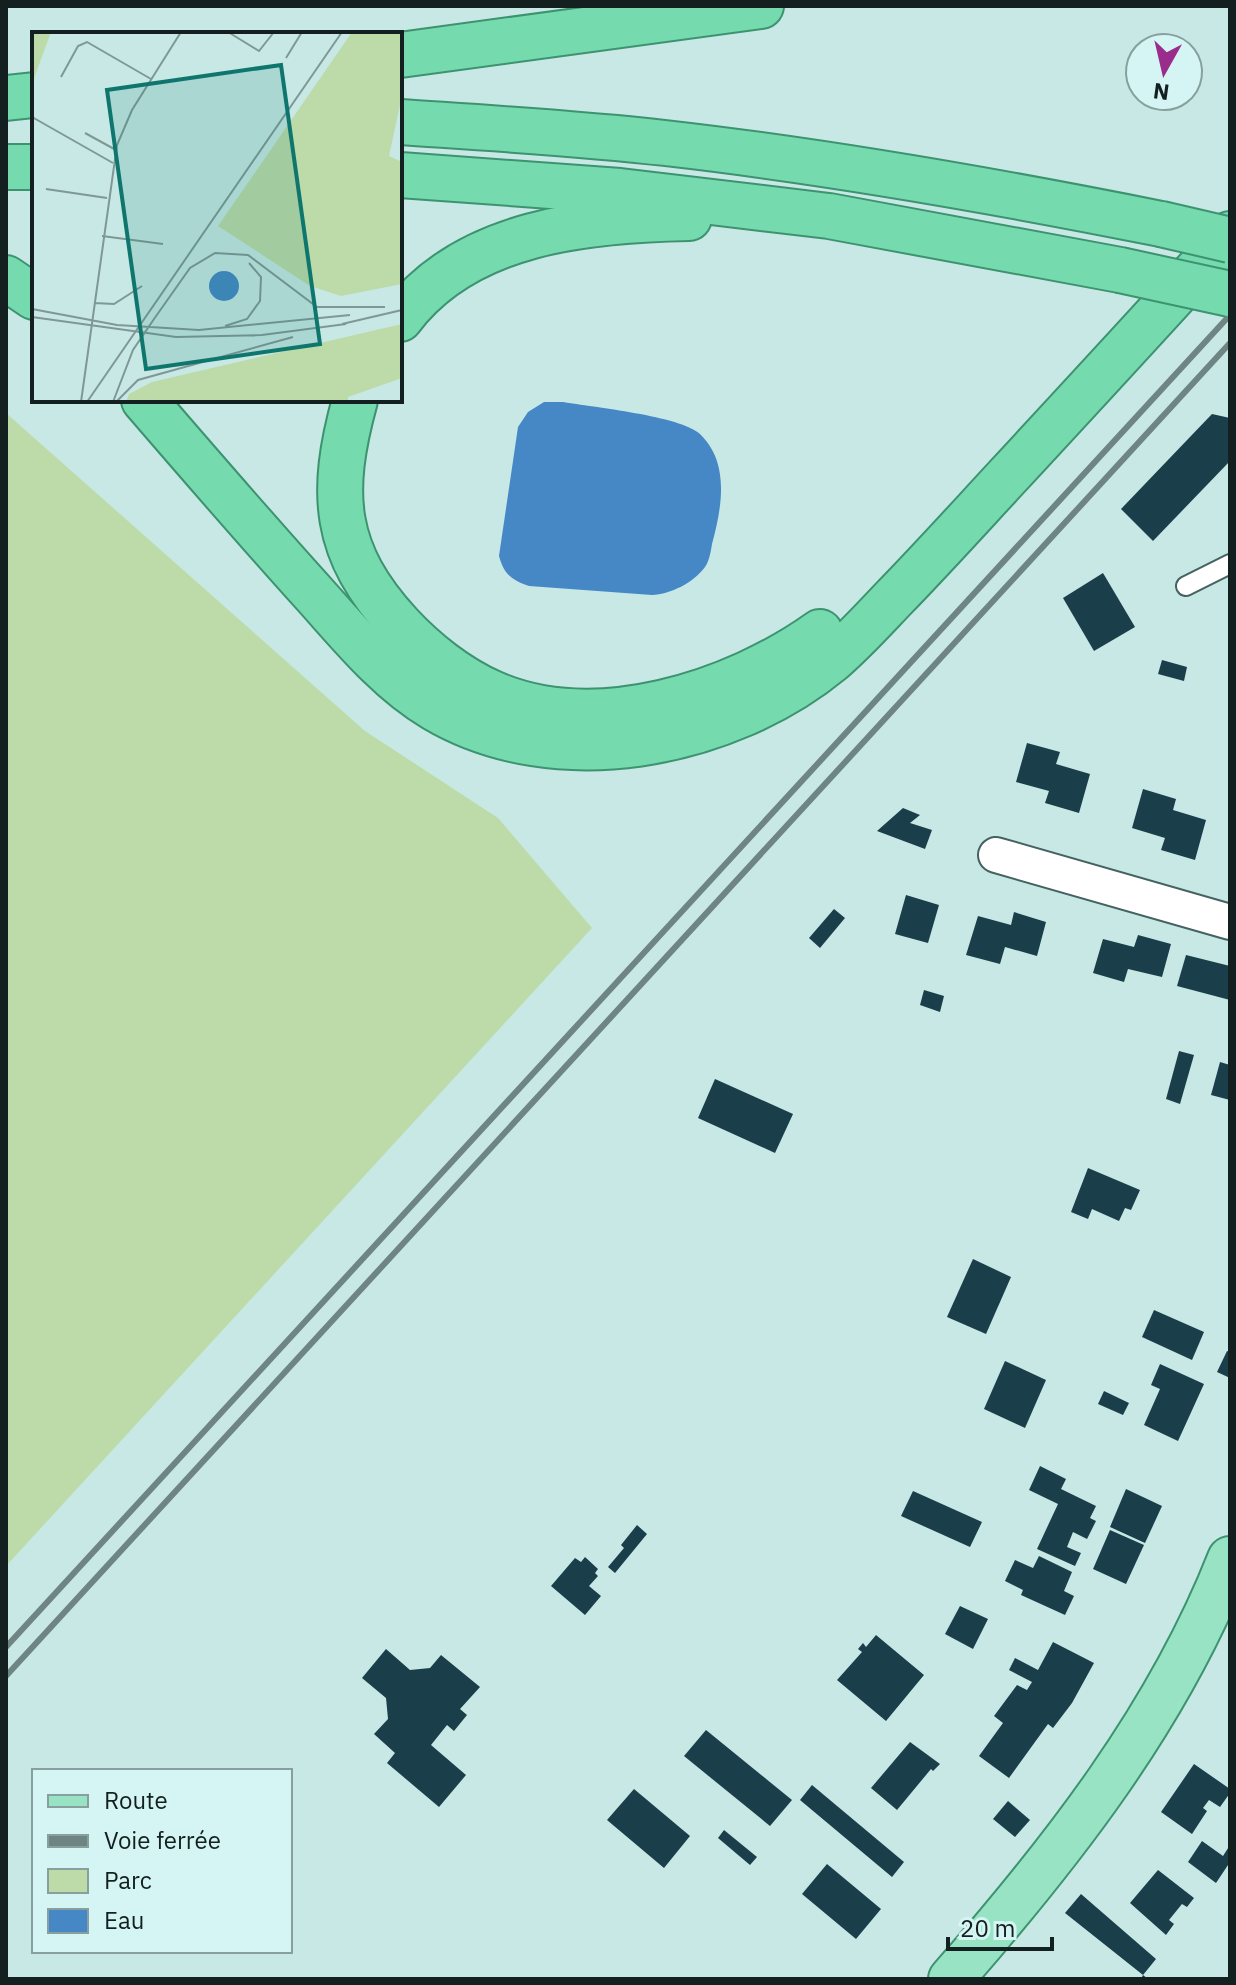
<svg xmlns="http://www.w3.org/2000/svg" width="1236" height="1985" font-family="'IBM Plex Sans',sans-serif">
	<rect width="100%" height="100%" fill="#c7e8e5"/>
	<polygon fill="#bddba9" points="6,413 365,731 498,818 592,928 6,1566"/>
	<path fill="#4588c5" d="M 544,402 L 563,402 C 592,407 681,416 700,434 C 730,463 722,507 712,544 C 711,551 709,562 705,567 C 693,583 671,594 652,595 L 529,586 C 511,580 504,574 499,556 L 518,427 L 528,412 Z"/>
	<g fill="#1a3f4a">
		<polygon points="1212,414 1230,418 1230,461 1153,541 1121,509"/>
		<polygon points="1103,573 1135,627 1094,651 1063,598"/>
		<polygon points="1162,660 1187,667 1184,681 1158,674"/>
		<polygon points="1027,743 1060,752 1056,764 1090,774 1079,813 1045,803 1049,791 1016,782"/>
		<polygon points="1143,789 1176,799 1173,810 1206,820 1195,860 1161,850 1165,838 1132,828"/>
		<polygon points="903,808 920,815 910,823 932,830 925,849 877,831"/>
		<polygon points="906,895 939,905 928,943 895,934"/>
		<polygon points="834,909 845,918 820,948 809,938"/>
		<polygon points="1014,912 1046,922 1037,956 1005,947 1000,964 966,955 978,916 1011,925"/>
		<polygon points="1138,935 1171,944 1162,977 1128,969 1124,982 1093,973 1103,939 1134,947"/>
		<polygon points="1186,955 1230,966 1230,1000 1177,986"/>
		<polygon points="924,990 944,996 940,1012 920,1005"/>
		<polygon points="1179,1051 1194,1055 1180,1104 1166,1099"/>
		<polygon points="1220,1062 1230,1065 1230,1100 1211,1095"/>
		<polygon points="715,1079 793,1114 775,1153 698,1118"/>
		<polygon points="1088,1168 1140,1190 1131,1210 1125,1208 1119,1221 1092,1209 1088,1219 1071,1212"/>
		<polygon points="973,1259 1011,1277 986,1334 947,1317"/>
		<polygon points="1154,1310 1204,1332 1192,1360 1142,1337"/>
		<polygon points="1227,1351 1230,1352 1230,1378 1217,1372"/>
		<polygon points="1005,1361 1046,1380 1025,1428 984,1409"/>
		<polygon points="1160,1364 1204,1384 1178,1441 1144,1425 1160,1389 1151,1385"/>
		<polygon points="1104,1391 1129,1403 1123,1415 1098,1404"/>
		<polygon points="1040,1466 1066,1479 1061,1489 1096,1506 1090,1518 1096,1521 1087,1539 1073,1532 1067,1547 1081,1553 1075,1566 1037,1549 1058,1504 1029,1490"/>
		<polygon points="1126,1489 1162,1506 1145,1543 1110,1527"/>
		<polygon points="913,1491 982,1522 970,1547 901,1516"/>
		<polygon points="637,1525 647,1534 615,1573 608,1567 624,1548 621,1545"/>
		<polygon points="1110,1530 1144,1545 1126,1584 1093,1569"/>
		<polygon points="1039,1556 1072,1572 1064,1591 1074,1596 1065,1615 1021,1595 1023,1590 1005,1581 1015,1560 1033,1568"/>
		<polygon points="585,1557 598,1569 595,1573 598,1576 589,1586 601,1596 585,1615 551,1586 575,1558 581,1562"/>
		<polygon points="960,1606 988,1619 973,1649 945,1634"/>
		<polygon points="876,1635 924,1675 886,1721 837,1680 862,1652 858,1649 863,1643 866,1647"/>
		<polygon points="1053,1642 1094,1663 1072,1703 1053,1728 1048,1724 1009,1778 979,1756 1003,1723 994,1716 1017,1685 1027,1690 1032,1682 1009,1670 1015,1658 1038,1670"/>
		<polygon points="386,1649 410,1670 430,1668 441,1655 480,1687 460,1709 467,1715 454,1731 447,1725 431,1745 466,1775 439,1807 387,1763 395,1753 374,1734 388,1719 386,1698 362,1678"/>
		<polygon points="706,1730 792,1800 770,1826 684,1756"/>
		<polygon points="910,1742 940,1764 933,1771 931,1769 897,1810 871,1788"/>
		<polygon points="1194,1764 1230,1789 1230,1793 1220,1807 1209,1800 1203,1808 1207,1811 1192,1834 1161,1812"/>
		<polygon points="812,1785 904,1862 892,1877 800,1800"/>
		<polygon points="634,1789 690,1836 664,1868 607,1820"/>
		<polygon points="1008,1801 1030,1820 1015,1837 993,1819"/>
		<polygon points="724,1830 757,1857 750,1865 718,1838"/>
		<polygon points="1202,1841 1223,1856 1230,1845 1230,1862 1216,1883 1188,1862"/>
		<polygon points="827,1864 881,1909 856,1939 802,1894"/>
		<polygon points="1158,1870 1194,1898 1187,1907 1182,1904 1169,1920 1174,1924 1166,1935 1130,1903"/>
		<polygon points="1081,1894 1156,1959 1143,1975 1148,1979 1141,1979 1143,1975 1065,1913"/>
	</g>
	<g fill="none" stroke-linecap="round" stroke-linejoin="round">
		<defs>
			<polyline id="service" points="1186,586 1230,564"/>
			<polyline id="minor" points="996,855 1230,922"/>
			<path id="primary" d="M 951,1979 C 1062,1852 1168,1717 1230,1559"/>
			<g id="trunk">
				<polyline points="400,55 761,6"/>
				<polyline points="6,98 34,95"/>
				<path d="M 400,122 C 489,128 577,133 665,143 C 832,162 996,191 1161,224"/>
				<polyline points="6,167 34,167"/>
				<polyline points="400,175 620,191 829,216 1120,270"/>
				<polyline points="6,278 34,297"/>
				<path d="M 400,319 C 466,231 587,220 689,218"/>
				<path d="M 144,400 C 200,465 257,531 315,595 C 350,634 388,681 434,708 C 555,780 727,747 832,660 C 854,641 873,620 893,599 C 932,559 969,518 1006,478 C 1081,397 1156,316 1230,234"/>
				<path d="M 355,400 C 329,494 333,552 400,625 C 425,652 458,678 492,693 C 595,738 733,694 820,632"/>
			</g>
		</defs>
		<use href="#service" stroke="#446260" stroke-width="22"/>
		<use href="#minor" stroke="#446260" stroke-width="38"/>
		<use href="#primary" stroke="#3d9370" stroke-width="48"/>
		<use href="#trunk" stroke="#3d9370" stroke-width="48"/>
		<use href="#service" stroke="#fff" stroke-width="18"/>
		<use href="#minor" stroke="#fff" stroke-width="34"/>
		<use href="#primary" stroke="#98e3c3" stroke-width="44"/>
		<use href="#trunk" stroke="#76daaf" stroke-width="44"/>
		<g stroke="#6e8583" stroke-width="6">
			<polyline points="6,1647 1230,315"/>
			<polyline points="6,1676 1230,343"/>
		</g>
		<defs>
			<g id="trunk-bridge">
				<polyline points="1161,224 1230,240"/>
				<polyline points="1120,270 1230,294"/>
			</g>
		</defs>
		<use href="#trunk-bridge" stroke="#3d9370" stroke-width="48" stroke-linecap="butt"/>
		<use href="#trunk-bridge" stroke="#76daaf" stroke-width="44"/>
	</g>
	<g transform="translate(32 32)">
		<rect width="370" height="370" fill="#c7e8e5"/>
		<path d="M 0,0 L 19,0 L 0,52 ZM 320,0 L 370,0 L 370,64 L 357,124 L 370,130 L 370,252 L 309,264 L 278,254 L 186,194 ZM 370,292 L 370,346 L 316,365 L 316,370 L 94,370 L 97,362 L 120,350 Z" fill="#bddba9"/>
		<path d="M177 254a15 15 0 1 1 30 0a15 15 0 1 1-30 0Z" fill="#4588c5"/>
		<path fill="none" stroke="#7f9896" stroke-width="2" d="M 196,0 L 227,19 L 242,0M 254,26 L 270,0M 29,45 L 46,14 L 55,10 L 119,47M 0,85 L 81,131M 53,101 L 84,118M 14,157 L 75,166M 70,204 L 131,212M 62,271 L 82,272 L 110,254M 0,277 L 85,293 L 167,298 L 318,283M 0,285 L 144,305 L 230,303 L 314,292M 310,292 L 370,278M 193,294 L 215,287 L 228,269 L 229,245 L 217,231M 49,370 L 85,113 L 100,78 L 149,0M 55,370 L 310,0M 81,370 L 101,318 L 122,287 L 158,236 L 183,221 L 216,223 L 285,275 L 353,275M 84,370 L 106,348 L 261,305"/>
		<path fill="#0f766e" fill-opacity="0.15" stroke="#0f766e" stroke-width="4" d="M 249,33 L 288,312 L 114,337 L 75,58 Z"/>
		<rect width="370" height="370" fill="none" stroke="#13201f" stroke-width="4"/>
	</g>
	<rect width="1236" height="1985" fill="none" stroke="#13201f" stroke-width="16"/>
	<rect x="32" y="1769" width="260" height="184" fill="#d4f5f3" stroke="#87a09e" stroke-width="2"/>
	<rect x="48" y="1795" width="40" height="12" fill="#98e3c3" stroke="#87a09e" stroke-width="2"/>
	<text x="104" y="1809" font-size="24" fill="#13201f">Route</text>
	<rect x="48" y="1835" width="40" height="12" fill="#6e8583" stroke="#87a09e" stroke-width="2"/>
	<text x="104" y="1849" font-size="24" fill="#13201f">Voie ferrée</text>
	<rect x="48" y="1869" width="40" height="24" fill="#bddba9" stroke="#87a09e" stroke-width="2"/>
	<text x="104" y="1889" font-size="24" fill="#13201f">Parc</text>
	<rect x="48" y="1909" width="40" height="24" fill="#4588c5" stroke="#87a09e" stroke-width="2"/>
	<text x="104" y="1929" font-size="24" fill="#13201f">Eau</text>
	<g transform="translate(1164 72) rotate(188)"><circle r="38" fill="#d4f5f3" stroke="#87a09e" stroke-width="2"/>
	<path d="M0-6L14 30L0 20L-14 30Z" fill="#9a2c8b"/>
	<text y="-12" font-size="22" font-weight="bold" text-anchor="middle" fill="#13201f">N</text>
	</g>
	<path d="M948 1937v12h104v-12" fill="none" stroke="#13201f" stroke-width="4"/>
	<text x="960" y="1937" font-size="24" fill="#13201f" stroke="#d4f5f3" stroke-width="6" paint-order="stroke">20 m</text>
</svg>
